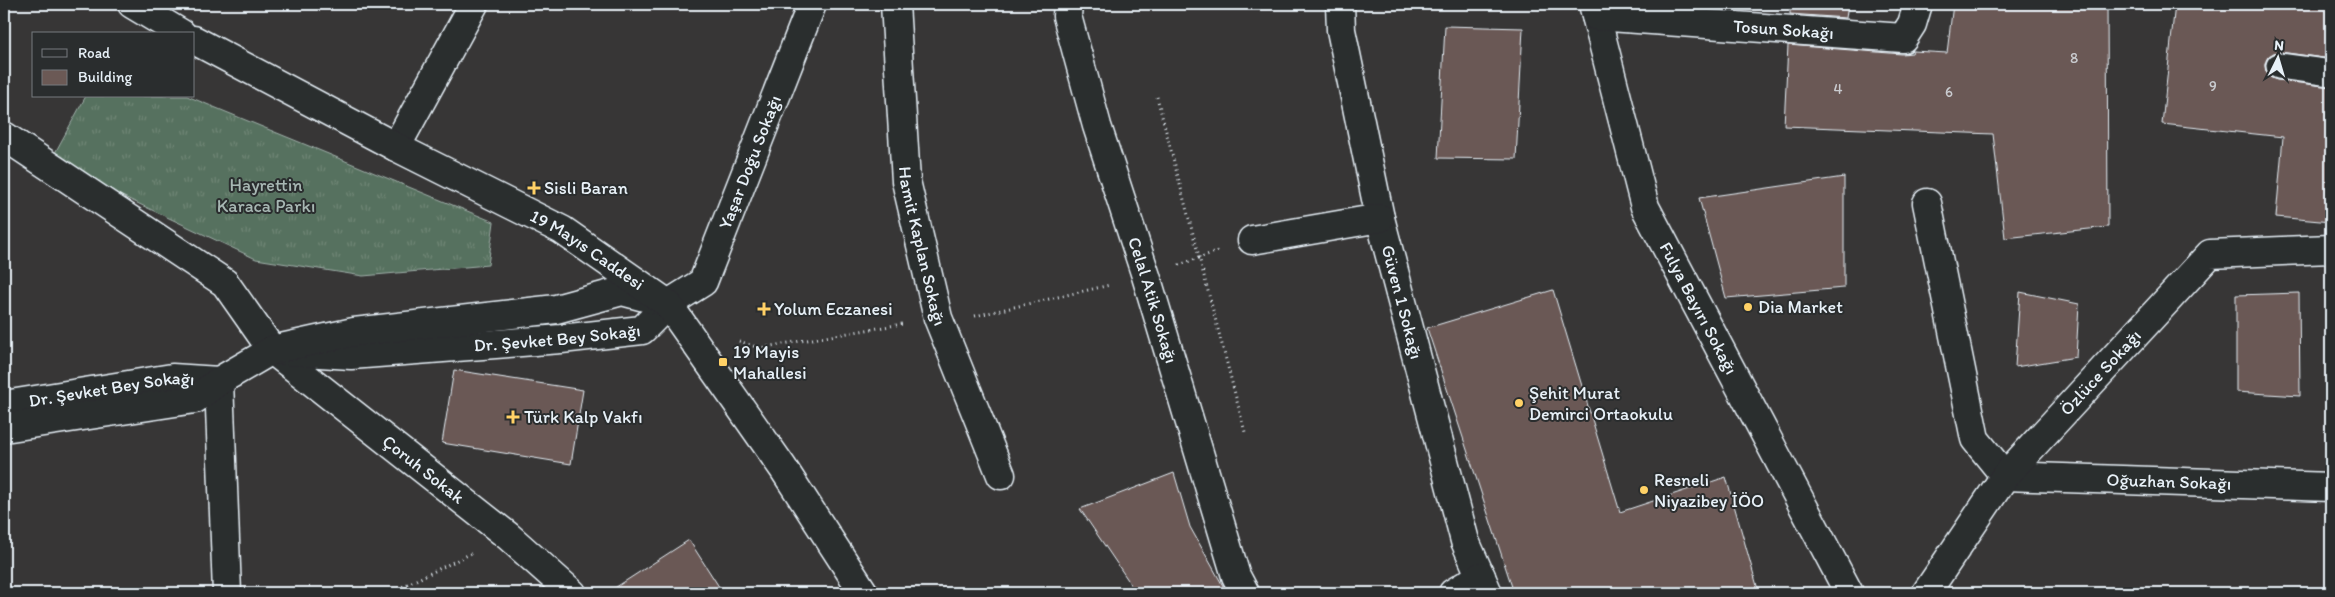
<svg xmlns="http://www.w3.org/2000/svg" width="2335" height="597" font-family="Itim,sans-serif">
	<defs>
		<pattern id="grass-tufts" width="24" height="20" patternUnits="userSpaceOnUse" patternTransform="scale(1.25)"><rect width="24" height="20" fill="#57715e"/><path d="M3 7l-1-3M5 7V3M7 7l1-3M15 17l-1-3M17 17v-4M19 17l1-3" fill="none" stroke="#6f8676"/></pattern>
	</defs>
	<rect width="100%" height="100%" fill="#373636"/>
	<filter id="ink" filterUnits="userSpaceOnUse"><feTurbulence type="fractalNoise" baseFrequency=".02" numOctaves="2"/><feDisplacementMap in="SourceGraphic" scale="10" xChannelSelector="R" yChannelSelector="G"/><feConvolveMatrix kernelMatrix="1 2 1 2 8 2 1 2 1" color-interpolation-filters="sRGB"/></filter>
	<g filter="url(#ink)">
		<polygon fill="url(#grass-tufts)" stroke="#a0b1ab" points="86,96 187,96 494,222 488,265 363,276 256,259 50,162"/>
		<g fill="#6b5955" stroke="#e8f1f8">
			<polygon points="1790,4 1848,4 1846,18 1790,14"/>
			<polygon points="1953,4 2107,4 2108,227 2005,238 1993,134 1784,126 1788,45 1902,54 1912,53 1913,51 1947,53"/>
			<polygon points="2175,4 2331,4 2331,59 2280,52 2274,53 2268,57 2265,65 2266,71 2270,77 2277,80 2331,87 2331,222 2276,217 2283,137 2162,124"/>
			<polygon points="1445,26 1523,28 1516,159 1438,158"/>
			<polygon points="1844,177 1844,288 1726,298 1699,198"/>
			<polygon points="1553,290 1620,512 1726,477 1759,593 1514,593 1427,328"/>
			<polygon points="2020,292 2079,304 2076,357 2015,367"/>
			<polygon points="2299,293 2300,396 2236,392 2236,295"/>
			<polygon points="454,370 583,390 571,464 442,443"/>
			<polygon points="1174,473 1190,527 1227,593 1134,593 1128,580 1080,509"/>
			<polygon points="689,540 723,593 607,593"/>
		</g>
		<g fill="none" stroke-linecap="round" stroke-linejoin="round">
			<defs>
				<polyline id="service" points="2279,66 2331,73"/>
				<g id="minor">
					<path id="s1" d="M 895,4 L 906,181 L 938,318 L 1001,475"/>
					<path id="s2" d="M 1068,4 L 1067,16 L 1097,126 L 1146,276 L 1236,576 L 1245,593"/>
					<path id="s3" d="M 1340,4 L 1341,30 L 1380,218 L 1465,541 L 1488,593"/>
					<path id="s4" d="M 1593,4 L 1645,207 L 1849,593"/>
					<path id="s5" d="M 1596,16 L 1903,38 L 1912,24 L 1918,4"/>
					<path id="s6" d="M 4,136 L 225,283 L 272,350 L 508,536 L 572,593"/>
					<polyline points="396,147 474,4"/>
					<polyline points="1927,203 1975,439 2005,476"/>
					<polyline points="1252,240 1380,218"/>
					<polyline points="219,381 227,593"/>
					<path id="s7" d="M 2005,476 L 2331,487"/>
					<polyline points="1453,593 1481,576"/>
					<path id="s8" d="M 1926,593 L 2005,476 L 2210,254 L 2331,249"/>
				</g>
				<g id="tertiary">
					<path id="s9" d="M 272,350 L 351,355 L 561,339 L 642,330 L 668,304 L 703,282 L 812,4"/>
					<path id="s10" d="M 4,405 L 172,378 L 219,381"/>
					<polyline points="4,428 195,399 219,381 272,350 354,332 556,309 622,291 663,302"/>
				</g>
				<g id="secondary">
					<polyline points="132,4 182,34"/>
					<path id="s11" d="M 194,40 L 396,147 L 562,230 L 668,304 L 783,468 L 864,593"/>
				</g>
			</defs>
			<use href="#service" stroke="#e8f1f8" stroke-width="29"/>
			<use href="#minor" stroke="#e8f1f8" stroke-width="31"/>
			<use href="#tertiary" stroke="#e8f1f8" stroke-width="31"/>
			<use href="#secondary" stroke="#e8f1f8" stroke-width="31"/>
			<g stroke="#e8f1f8" stroke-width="3" stroke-dasharray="1 4" stroke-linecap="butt">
				<polyline points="1157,97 1245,432"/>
				<polyline points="1179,265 1218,251"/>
				<polyline points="975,316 1110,285"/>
				<polyline points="739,341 759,348 902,324"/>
				<polyline points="389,593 472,553"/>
			</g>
			<use href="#service" stroke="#2a2d2e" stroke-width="25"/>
			<use href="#minor" stroke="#2a2d2e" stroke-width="28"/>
			<use href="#tertiary" stroke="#2a2d2e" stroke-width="28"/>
			<use href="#secondary" stroke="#2a2d2e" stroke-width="28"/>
		</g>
	</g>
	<g fill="#ffd166" stroke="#2a2d2e" stroke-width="2">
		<path d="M531.5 180.5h5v5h5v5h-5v5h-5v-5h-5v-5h5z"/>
		<circle cx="1748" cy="307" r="5"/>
		<path d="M761.5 301.5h5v5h5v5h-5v5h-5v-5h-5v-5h5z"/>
		<rect x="718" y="357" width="10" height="10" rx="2.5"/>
		<circle cx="1519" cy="403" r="5"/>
		<path d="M510.5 409.5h5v5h5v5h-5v5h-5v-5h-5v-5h5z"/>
		<circle cx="1644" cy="490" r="5"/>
	</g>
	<g text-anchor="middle" stroke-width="4" stroke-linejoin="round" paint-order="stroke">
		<g font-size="15" fill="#c9cbcf">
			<text x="2074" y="63">8</text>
			<text x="2213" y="91">9</text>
			<text x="1838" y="94">4</text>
			<text x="1949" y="97">6</text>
		</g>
		<g font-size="18" fill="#e8f1f8" stroke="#2a2d2e">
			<text dy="6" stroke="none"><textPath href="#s5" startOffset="188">Tosun Sokağı</textPath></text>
			<text dy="6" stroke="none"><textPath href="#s9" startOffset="578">Yaşar Doğu Sokağı</textPath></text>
			<text dy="6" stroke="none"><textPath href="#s1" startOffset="244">Hamit Kaplan Sokağı</textPath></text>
			<text dy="6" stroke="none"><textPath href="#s11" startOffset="446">19 Mayıs Caddesi</textPath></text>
			<text dy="6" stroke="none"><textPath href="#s2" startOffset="309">Celal Atik Sokağı</textPath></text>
			<text dy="6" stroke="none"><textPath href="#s3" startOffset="305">Güven 1 Sokağı</textPath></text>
			<text dy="6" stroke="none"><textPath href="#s4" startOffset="324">Fulya Bayırı Sokağı</textPath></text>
			<text dy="6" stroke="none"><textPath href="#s9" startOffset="286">Dr. Şevket Bey Sokağı</textPath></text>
			<text dy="6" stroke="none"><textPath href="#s8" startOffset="282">Özlüce Sokağı</textPath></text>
			<text dy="6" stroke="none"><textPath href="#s10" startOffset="109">Dr. Şevket Bey Sokağı</textPath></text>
			<text dy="6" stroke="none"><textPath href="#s6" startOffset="540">Çoruh Sokak</textPath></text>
			<text dy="6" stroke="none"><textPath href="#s7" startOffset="164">Oğuzhan Sokağı</textPath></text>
		</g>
		<g font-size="18" fill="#a7b7b3" stroke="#2a2d2e">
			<text x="266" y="191">Hayrettin<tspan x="266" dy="21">Karaca Parkı</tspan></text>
		</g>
		<g font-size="18" fill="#e8f1f8" stroke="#2a2d2e" text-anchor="start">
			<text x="544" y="194">Sisli Baran</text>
			<text x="1758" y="313">Dia Market</text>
			<text x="774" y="315">Yolum Eczanesi</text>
			<text x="733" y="358">19 Mayis<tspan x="733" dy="21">Mahallesi</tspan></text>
			<text x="1529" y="399">Şehit Murat<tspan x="1529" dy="21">Demirci Ortaokulu</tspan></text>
			<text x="524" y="423">Türk Kalp Vakfı</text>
			<text x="1654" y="486">Resneli<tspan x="1654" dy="21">Niyazibey İÖO</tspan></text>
		</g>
	</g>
	<rect width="2335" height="597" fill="none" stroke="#2a2d2e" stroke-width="20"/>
	<rect x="10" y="10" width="2315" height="577" fill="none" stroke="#e8f1f8" stroke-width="2" filter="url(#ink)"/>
	<rect x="32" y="32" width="162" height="65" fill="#2a2d2e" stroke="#767b7f"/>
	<rect x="42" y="49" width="25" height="8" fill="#2a2d2e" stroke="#767b7f"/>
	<text x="78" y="58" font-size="15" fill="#e8f1f8">Road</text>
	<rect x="42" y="70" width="25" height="15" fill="#6b5955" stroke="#767b7f"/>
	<text x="78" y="82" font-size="15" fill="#e8f1f8">Building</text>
	<g transform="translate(2278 58) rotate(5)" stroke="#2a2d2e" stroke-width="4" paint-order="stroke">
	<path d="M0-4L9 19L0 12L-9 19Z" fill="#e8f1f8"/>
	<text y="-8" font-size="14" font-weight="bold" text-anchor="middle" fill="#e8f1f8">N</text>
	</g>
</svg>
